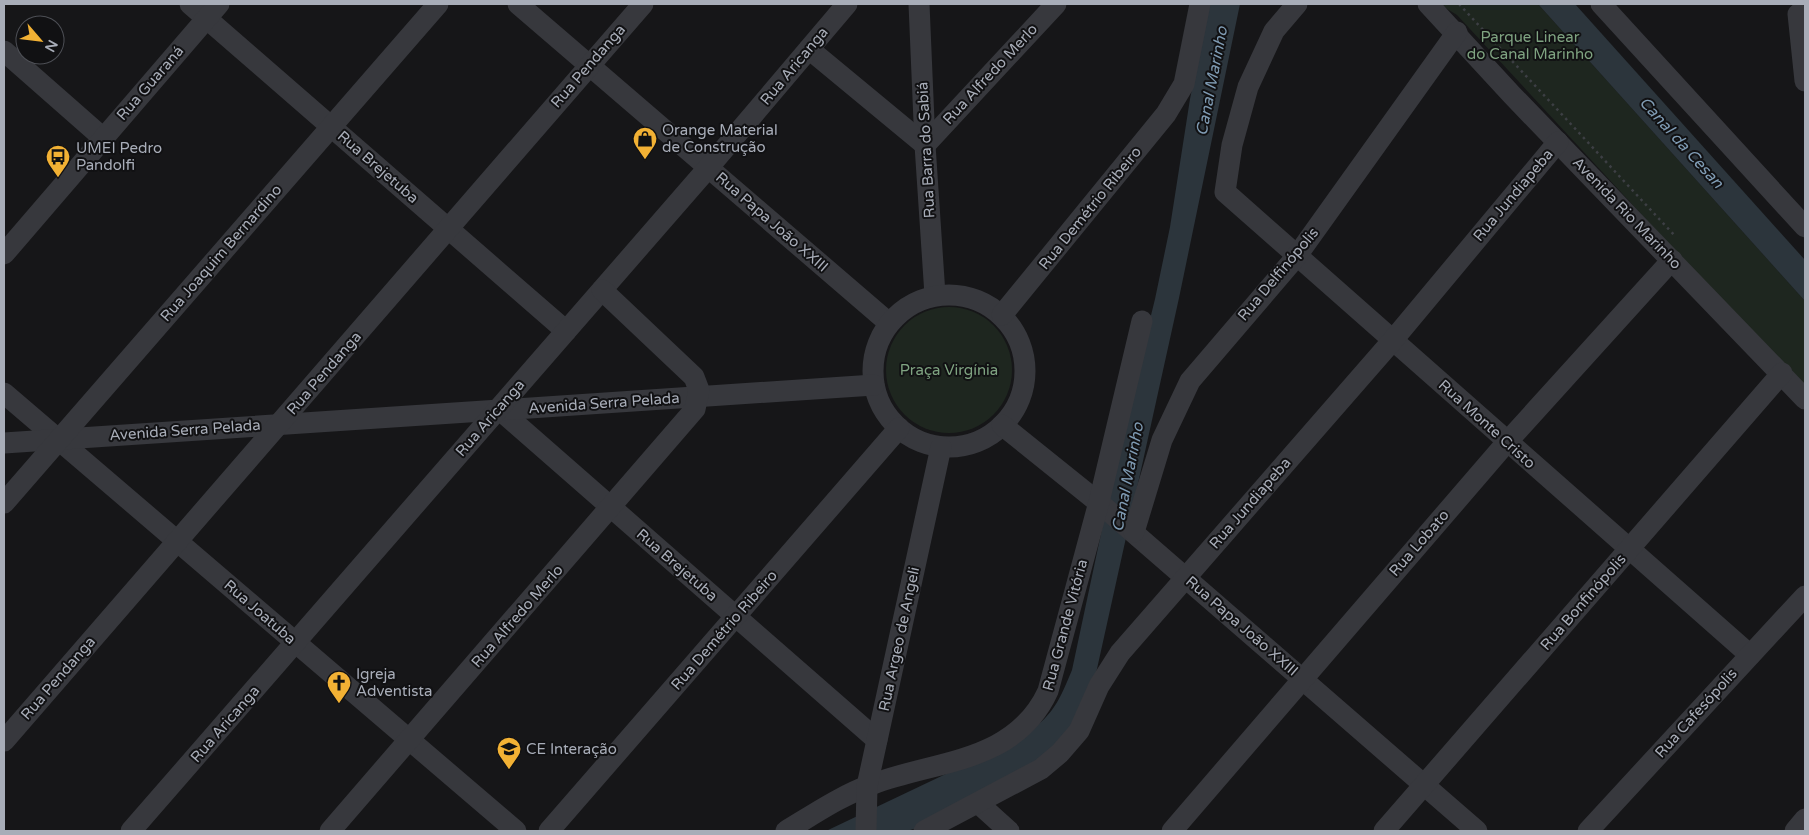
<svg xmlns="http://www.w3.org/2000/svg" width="1809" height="835" font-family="'Varela Round',sans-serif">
	<rect width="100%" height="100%" fill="#161618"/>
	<g fill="#1e261f">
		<polygon points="1439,4 1538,4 1805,301 1805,391 1457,15"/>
		<circle cx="949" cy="370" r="63"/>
	</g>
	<g fill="#2c353c">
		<path d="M 1209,4 L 1240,4 L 1179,298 L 1093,687 L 1083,710 L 1050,758 L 930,824 L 907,831 L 826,831 L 1013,742 C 1050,719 1056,709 1072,670 L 1125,421 L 1155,299 L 1170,227 L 1190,99 Z"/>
		<polygon points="1538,4 1575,4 1805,260 1805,301"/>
	</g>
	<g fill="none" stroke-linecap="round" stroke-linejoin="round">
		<polyline stroke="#3d3f44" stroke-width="2.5" stroke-dasharray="2.5 4" stroke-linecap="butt" points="1459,4 1676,237"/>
		<g stroke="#37383d" stroke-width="21">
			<polyline points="190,4 566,331"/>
			<polyline points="518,4 889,323"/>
			<polyline points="919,4 925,145 935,295"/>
			<polyline points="1297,4 1274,31 1248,87 1232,145 1225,192 1750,655"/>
			<polyline points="1428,4 1512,95 1805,399"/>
			<polyline points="1601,4 1805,227"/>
			<polyline points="1798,14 1805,81"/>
			<polyline points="809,49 925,145 1056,4"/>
			<polyline points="4,51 103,138"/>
			<polyline points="4,254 219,4"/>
			<circle cx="949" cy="371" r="76"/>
			<polyline points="1002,315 1166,114 1184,84 1200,4"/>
			<polyline points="4,393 516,831"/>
			<polyline points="500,410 877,740"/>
			<polyline points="1002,425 1104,507 1477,831"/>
			<polyline points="4,443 874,385"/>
			<polyline points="4,503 438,4"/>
			<polyline points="1134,532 1162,440 1190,381 1296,257 1457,32"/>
			<polyline points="4,741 643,4"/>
			<polyline points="978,803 1009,831"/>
			<polyline points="131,831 708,168 847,4"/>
			<polyline points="330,831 695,409 699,390 694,377 602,290"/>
			<polyline points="549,831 899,428"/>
			<path d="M 786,831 C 814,814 842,795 873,784 C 937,760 1015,763 1048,691 L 1099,502 L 1142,321"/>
			<polyline points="866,831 867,786 941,447"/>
			<polyline points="924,831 1041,769 1060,753 1079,731 1099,686 1120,653 1393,340 1558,142"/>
			<polyline points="1172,831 1507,442 1672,260"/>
			<polyline points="1384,831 1782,373"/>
			<polyline points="1588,831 1805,596"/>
			<polyline points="1795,831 1805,819"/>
		</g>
	</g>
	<defs>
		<symbol id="shop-pin" viewBox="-11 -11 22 30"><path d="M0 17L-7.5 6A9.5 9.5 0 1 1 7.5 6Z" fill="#f2b134" stroke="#111113"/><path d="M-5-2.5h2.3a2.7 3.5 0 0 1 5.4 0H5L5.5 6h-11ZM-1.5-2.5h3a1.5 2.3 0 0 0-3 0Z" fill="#111"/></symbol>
		<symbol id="bus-pin" viewBox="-11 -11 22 30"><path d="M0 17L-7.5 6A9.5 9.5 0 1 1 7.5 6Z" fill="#f2b134" stroke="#111113"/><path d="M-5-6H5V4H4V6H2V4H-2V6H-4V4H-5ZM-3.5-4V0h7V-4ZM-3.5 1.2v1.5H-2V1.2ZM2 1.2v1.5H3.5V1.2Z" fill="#111"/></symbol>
		<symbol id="church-pin" viewBox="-11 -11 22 30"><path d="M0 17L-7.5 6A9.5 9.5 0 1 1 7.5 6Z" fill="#f2b134" stroke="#111113"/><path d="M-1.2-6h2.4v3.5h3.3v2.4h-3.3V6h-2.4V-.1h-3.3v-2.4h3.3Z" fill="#111"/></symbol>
		<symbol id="school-pin" viewBox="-11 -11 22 30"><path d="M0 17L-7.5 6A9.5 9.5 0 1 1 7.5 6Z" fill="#f2b134" stroke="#111113"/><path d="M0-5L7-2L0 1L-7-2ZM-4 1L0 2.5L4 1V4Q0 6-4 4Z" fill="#111"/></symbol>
	</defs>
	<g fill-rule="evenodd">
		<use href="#shop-pin" x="631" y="125" width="28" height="38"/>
		<use href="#bus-pin" x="44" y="143" width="28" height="38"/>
		<use href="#church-pin" x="325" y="669" width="28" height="38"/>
		<use href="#school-pin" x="495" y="735" width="28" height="38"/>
	</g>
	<g text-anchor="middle" stroke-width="4" stroke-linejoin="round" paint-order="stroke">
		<g font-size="15" fill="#7fa381" stroke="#111113">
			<text x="1530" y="42">Parque Linear<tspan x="1530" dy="17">do Canal Marinho</tspan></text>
			<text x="949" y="375">Praça Virgínia</text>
		</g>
		<g font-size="15" fill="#a8adb8" stroke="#111113">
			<text transform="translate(588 66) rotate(-49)" y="5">Rua Pendanga</text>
			<text transform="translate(794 66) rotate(-50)" y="5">Rua Aricanga</text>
			<text transform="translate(990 74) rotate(-47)" y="5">Rua Alfredo Merlo</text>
			<text transform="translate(150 83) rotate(-49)" y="5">Rua Guaraná</text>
			<text transform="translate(926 150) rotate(-93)" y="5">Rua Barra do Sabiá</text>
			<text transform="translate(378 167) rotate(41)" y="5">Rua Brejetuba</text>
			<text transform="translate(1513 195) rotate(-50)" y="5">Rua Jundiapeba</text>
			<text transform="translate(1090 208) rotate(-51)" y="5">Rua Demétrio Ribeiro</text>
			<text transform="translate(1627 213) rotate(46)" y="5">Avenida Rio Marinho</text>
			<text transform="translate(772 222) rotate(41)" y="5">Rua Papa João XXIII</text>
			<text transform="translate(221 253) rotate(-49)" y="5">Rua Joaquim Bernardino</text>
			<text transform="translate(1278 274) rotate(-50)" y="5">Rua Delfinópolis</text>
			<text transform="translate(324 373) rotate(-49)" y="5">Rua Pendanga</text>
			<text transform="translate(604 403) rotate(-4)" y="5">Avenida Serra Pelada</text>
			<text transform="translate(490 418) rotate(-49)" y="5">Rua Aricanga</text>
			<text transform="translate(1487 424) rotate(42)" y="5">Rua Monte Cristo</text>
			<text transform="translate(185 430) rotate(-4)" y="5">Avenida Serra Pelada</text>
			<text transform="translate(1250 503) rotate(-49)" y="5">Rua Jundiapeba</text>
			<text transform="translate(1419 543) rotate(-49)" y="5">Rua Lobato</text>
			<text transform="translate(677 565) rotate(41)" y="5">Rua Brejetuba</text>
			<text transform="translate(1583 602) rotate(-49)" y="5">Rua Bonfinópolis</text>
			<text transform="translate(260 612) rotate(41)" y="5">Rua Joatuba</text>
			<text transform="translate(517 616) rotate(-49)" y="5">Rua Alfredo Merlo</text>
			<text transform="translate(1065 625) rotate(-75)" y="5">Rua Grande Vitória</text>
			<text transform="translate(1242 626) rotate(41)" y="5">Rua Papa João XXIII</text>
			<text transform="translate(724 630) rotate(-49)" y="5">Rua Demétrio Ribeiro</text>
			<text transform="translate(899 639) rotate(-78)" y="5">Rua Argeo de Angeli</text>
			<text transform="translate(58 678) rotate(-49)" y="5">Rua Pendanga</text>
			<text transform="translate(1696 713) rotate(-48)" y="5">Rua Cafesópolis</text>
			<text transform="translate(225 724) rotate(-49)" y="5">Rua Aricanga</text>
		</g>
		<g font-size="15" fill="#a8adb8" stroke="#111113" text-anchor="start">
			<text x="662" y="135">Orange Material<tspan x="662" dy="17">de Construção</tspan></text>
			<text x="76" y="153">UMEI Pedro<tspan x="76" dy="17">Pandolfi</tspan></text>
			<text x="356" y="679">Igreja<tspan x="356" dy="17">Adventista</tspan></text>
			<text x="526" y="754">CE Interação</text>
		</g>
		<g font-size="16" font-style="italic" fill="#7f9bb3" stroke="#111113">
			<text transform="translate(1211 81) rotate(-79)" y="6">Canal Marinho</text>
			<text transform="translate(1682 142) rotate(48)" y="6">Canal da Cesan</text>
			<text transform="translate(1127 477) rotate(-79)" y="6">Canal Marinho</text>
		</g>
	</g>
	<rect width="1809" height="835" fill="none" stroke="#a8adb8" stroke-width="10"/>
	<g transform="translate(40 40) rotate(118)"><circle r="24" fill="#111113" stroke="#4d4f55"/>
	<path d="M0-4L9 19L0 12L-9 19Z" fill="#f2b134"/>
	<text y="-8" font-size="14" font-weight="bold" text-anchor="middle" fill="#a8adb8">N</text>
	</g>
</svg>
